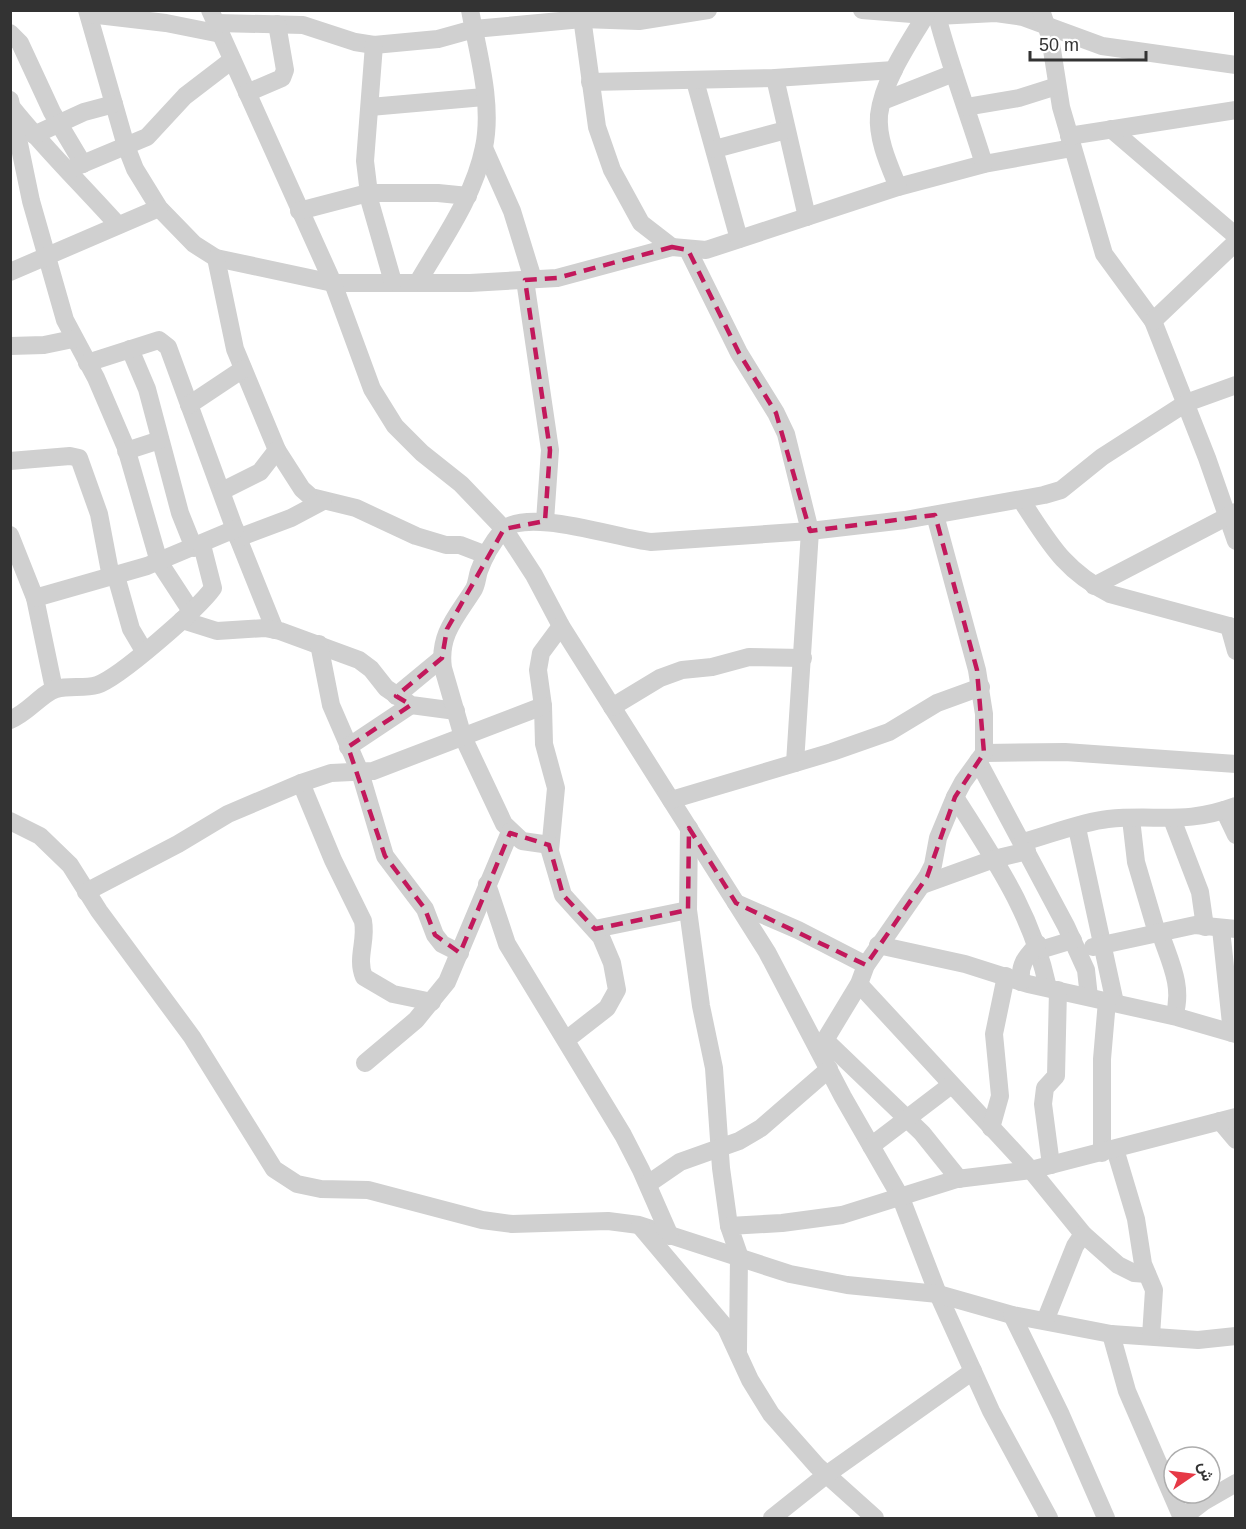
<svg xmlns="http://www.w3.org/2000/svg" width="1246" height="1529" font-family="Arial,Vazirmatn,sans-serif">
	<rect width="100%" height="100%" fill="#fff"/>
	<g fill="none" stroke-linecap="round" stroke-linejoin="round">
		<g stroke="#d0d0d0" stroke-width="18">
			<polyline points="87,10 126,146 135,169 159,208 194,244 216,258 333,283 470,283 557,278 672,247 706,250 898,187 984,164 1072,148"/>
			<polyline points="210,10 333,283 372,389 395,426 422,453 461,484 504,529 534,575 561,626 767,952 843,1097 901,1198 938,1294 991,1411 1049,1518"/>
			<polyline points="581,10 597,127 612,170 641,223 672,247"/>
			<polyline points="862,10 937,16 996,13 1023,17 1102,46 1236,65"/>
			<polyline points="1041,10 1050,37 1061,107 1104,254 1153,321 1207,458 1236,541"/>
			<polyline points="89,14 166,23 221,34"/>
			<path d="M 937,16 C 950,66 969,115 984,164"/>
			<polyline points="217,23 303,25 355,42 374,45 438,39 474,29 582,19 639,21 708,10"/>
			<polyline points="10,33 20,43 52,112 83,164"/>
			<polyline points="374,45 365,161 370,202 393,282"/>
			<polyline points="775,78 807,217"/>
			<polyline points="695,81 739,239"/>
			<polyline points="590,82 775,78 894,70"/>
			<polyline points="247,93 282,78 285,70 277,24"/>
			<polyline points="10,100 31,201 65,320 96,378 126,448 159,562 191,611"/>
			<polyline points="883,101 954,73"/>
			<polyline points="370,107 484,97"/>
			<polyline points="966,107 1019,98 1057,86"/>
			<path d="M 13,109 C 46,150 83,186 118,225"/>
			<polyline points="1111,129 1236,236"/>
			<polyline points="34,135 84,112 114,104"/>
			<polyline points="1069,136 1236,110"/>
			<polyline points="484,148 512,211 533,279"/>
			<polyline points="715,149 786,130"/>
			<polyline points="68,170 147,137 185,96 232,60"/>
			<path d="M 898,187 C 889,165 877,139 879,115 C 883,81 908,44 926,15 L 926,10"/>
			<polyline points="299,211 368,193 438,193 468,196"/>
			<polyline points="688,250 739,353 776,413 786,434 810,531 795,763"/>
			<polyline points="216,258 235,349 277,450 302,489 311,497 356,508 416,536 446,545 460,545 486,555"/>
			<polyline points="10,272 159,208"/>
			<polyline points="525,280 550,450 545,521"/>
			<path d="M 418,282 C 443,239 474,197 484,147 C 493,104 478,53 470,10"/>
			<polyline points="1153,321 1236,242"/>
			<polyline points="10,346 44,345 73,339"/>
			<polyline points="130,349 147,389 180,513 194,548"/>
			<polyline points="87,363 159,340 168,347 238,538 275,630"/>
			<polyline points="189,405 243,369"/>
			<polyline points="126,451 160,440"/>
			<polyline points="10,461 70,456 79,458 99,514 111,577"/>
			<polyline points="222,491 260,472 277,450"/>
			<path d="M 1021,500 C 1049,542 1063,570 1110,594 L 1236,628"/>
			<polyline points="10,535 35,598 54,689"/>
			<polyline points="238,538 291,518 323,501"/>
			<polyline points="116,576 131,629 144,651"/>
			<polyline points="1094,586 1236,512"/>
			<polyline points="35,598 147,566 235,529"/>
			<polyline points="182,620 217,631 265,628 280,631 359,660 371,669 386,688 411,705 456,711"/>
			<polyline points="561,626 541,653 538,670 543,706 544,744 556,788 550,851 563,895 601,937 612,963 617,990 607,1008 566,1040"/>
			<polyline points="1229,626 1236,651"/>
			<polyline points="319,644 331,705 360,772 385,856 425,909 435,935 442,944 460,953"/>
			<polyline points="396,696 442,658"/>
			<polyline points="612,707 660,678 682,670 712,667 749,657 803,658"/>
			<path d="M 10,720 C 28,713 42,693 56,689 C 69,685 84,689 97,685 C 119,678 199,608 213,588 L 202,545"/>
			<polyline points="348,747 411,705"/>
			<polyline points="984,753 1065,752 1236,764"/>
			<polyline points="978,761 1066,926 1086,970 1089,997"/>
			<path d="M 301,783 L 333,860 L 363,921 C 367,941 356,958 364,977 L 393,994 L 432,1002"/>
			<path d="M 955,797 C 996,862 1032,913 1048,988"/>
			<polyline points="671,800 832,752 889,732 937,703 981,687"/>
			<polyline points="1224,810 1236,835"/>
			<polyline points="1131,819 1136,862 1157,933"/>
			<polyline points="1172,819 1200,892 1205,927"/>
			<polyline points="10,821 40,836 70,865 99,911 192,1037 274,1169 297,1184 321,1189 368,1190 482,1220 512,1224 608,1221 639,1225 790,1274 847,1285 938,1294 1012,1315 1111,1334 1198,1340 1236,1336"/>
			<polyline points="689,828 688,910 701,1006 714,1068 721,1168 729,1226"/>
			<polyline points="1077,828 1115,1003"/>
			<path d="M 1023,842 C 1049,835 1081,822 1108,819 C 1157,814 1185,825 1236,806"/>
			<path d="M 550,845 L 522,841 L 504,824 L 463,737 L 443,668 C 438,634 458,615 474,589 C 477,583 477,577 479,571 C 484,557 492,543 502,531 C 525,506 619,539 651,542 L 810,531 L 905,520 L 1044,495 L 1061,490 L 1102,457 L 1186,403 L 1236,385"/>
			<polyline points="487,884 507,944 623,1135 641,1170 670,1236"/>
			<polyline points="922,885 994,859 1027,851"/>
			<polyline points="86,892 178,844 228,814 301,783 331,773 373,771 543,706"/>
			<polyline points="736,903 798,930 866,965"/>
			<polyline points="595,929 688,910"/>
			<polyline points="1221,929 1232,1033"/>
			<path d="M 1160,932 C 1169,960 1184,986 1174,1016"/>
			<polyline points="878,945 965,964 1028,984 1177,1017 1236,1034"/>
			<polyline points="1093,947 1195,925 1236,929"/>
			<polyline points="1040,950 1073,940"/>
			<path d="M 1021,982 C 1019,964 1026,957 1038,944"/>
			<polyline points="859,984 1031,1170 1083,1234 1118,1265 1134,1273 1147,1274"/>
			<polyline points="825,1040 922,1133 959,1179"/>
			<polyline points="819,1050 859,984 866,965 927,877 933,865 938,838 955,797 963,782 984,753 984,714 977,670 935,515"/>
			<polyline points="365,1063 416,1020 447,982 510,832"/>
			<polyline points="1220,1121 1236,1140"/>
			<polyline points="991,1128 1000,1096 994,1034 1006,976"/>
			<polyline points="871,1146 951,1085"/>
			<polyline points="1115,1149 1136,1219 1143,1264 1154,1290 1151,1336"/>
			<polyline points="1102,1153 1102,1059 1107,1001"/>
			<polyline points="1051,1165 1043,1104 1045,1088 1056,1076 1058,990"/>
			<polyline points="648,1184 680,1162 739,1141 761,1128 829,1069"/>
			<polyline points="640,1226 726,1328 750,1380 771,1414 817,1466 875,1518"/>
			<polyline points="1012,1315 1061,1415 1106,1518"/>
			<polyline points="1045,1321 1075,1246 1083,1234"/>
			<polyline points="1111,1334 1127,1391 1182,1518"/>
			<polyline points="738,1351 739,1255 729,1226 782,1223 842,1215 957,1179 1031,1170 1236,1117"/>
			<polyline points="772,1518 826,1475 973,1371"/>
			<polyline points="1182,1518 1203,1502 1236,1483"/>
		</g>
	</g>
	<path fill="none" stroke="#c2185b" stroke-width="4.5" stroke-dasharray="12 8" stroke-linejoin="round" d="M 672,247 L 688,250 L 739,353 L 776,413 L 810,531 L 935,515 L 977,670 L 984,753 L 955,797 L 927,877 L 866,965 L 736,903 L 689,828 L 688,910 L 595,929 L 563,895 L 549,845 L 510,833 L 460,953 L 435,935 L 425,909 L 385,856 L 348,747 L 411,705 L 396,696 L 442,658 L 447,629 L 504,529 L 545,521 L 550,450 L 525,280 L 557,278 Z"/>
	<rect width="1246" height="1529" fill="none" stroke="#333333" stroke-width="24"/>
	<g transform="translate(1192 1475) rotate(76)"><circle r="28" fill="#ffffff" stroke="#adadad" stroke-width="1.5"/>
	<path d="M0-4.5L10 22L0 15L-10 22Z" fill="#e63946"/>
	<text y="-9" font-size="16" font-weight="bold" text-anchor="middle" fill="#333333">ش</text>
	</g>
	<path d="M1030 51v9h116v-9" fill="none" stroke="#333333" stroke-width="3"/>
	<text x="1039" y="51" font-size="18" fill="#333333" stroke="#ffffff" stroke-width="4.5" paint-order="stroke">50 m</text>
</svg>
